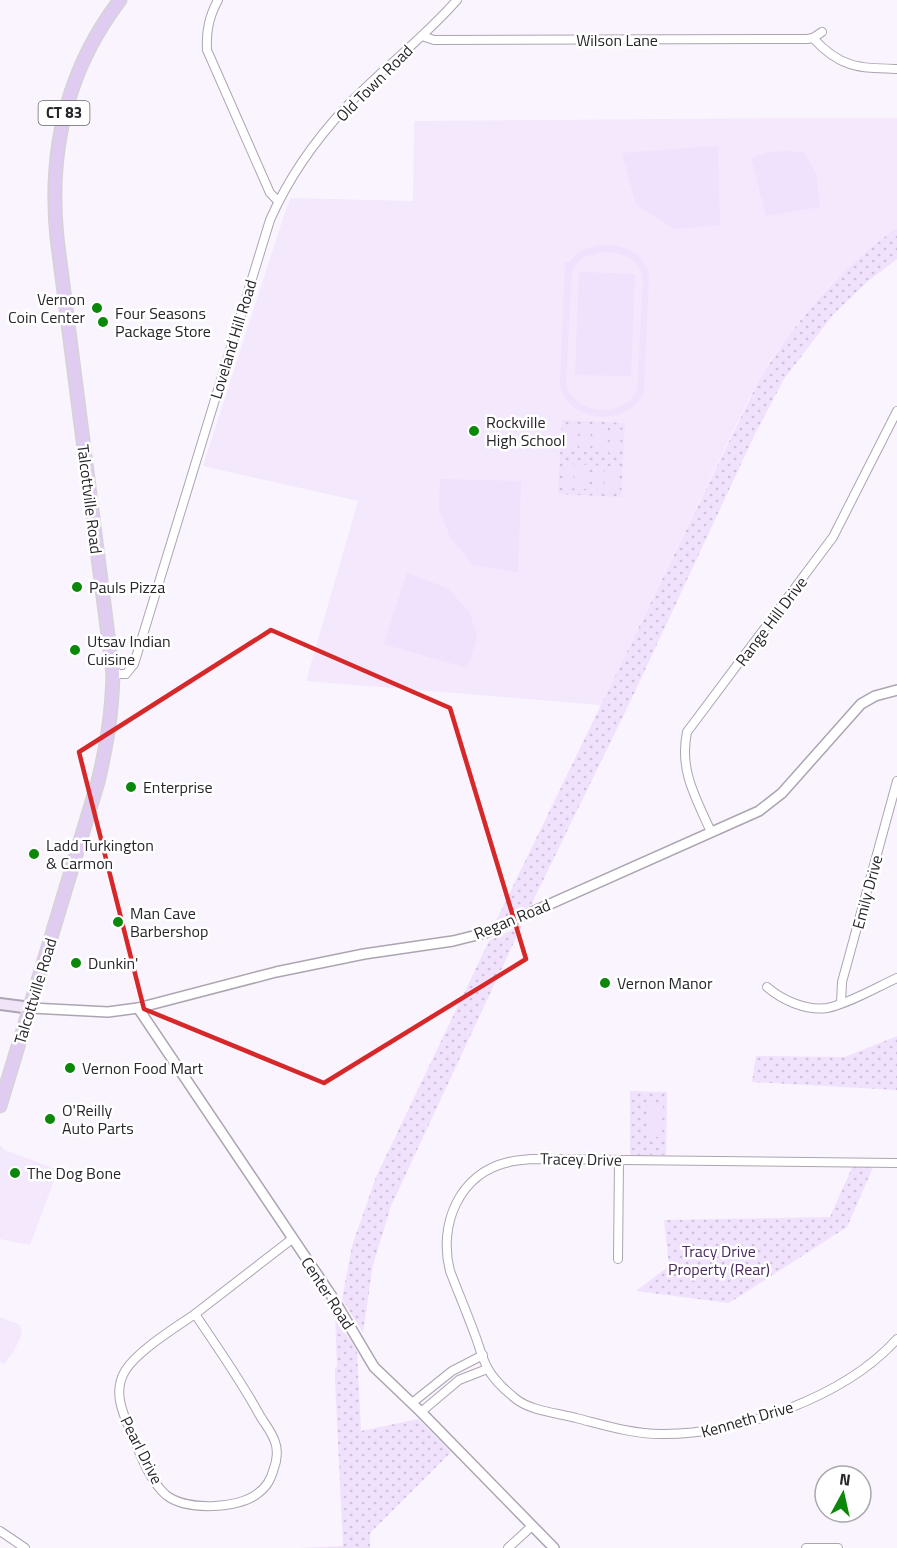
<svg xmlns="http://www.w3.org/2000/svg" width="897" height="1548" font-family="'Titillium Web',sans-serif">
	<defs>
		<pattern id="park-dots" width="8" height="8" patternUnits="userSpaceOnUse" patternTransform="scale(1.5)"><rect width="8" height="8" fill="#f0e1fd"/><path d="M2 2h.1M6 6h.1" fill="none" stroke="#cec1d9" stroke-width="1.8" stroke-linecap="round"/></pattern>
	</defs>
	<rect width="100%" height="100%" fill="#faf4ff"/>
	<g fill="#f3e8fc">
		<polygon points="792,118 897,118 897,228 865,253 830,285 803,316 770,361 750,396 601,705 306,681 358,501 203,466 285,212 291,198 413,201 414,121"/>
		<polygon points="0,1145 5,1150 58,1170 30,1245 0,1239"/>
		<polygon points="0,1317 20,1325 22,1334 14,1351 4,1364 0,1362"/>
	</g>
	<g fill="url(#park-dots)">
		<path d="M 897,228 L 897,259 L 867,282 L 832,316 L 784,379 L 755,434 L 631,700 L 531,905 L 496,921 L 758,382 C 794,322 839,269 897,228 Z"/>
		<polygon points="562,420 625,423 621,497 558,494"/>
		<polygon points="522,925 391,1206 373,1265 363,1333 342,1299 352,1246 376,1177 489,941"/>
		<polygon points="897,1036 897,1090 752,1082 756,1056 845,1057"/>
		<polygon points="630,1091 667,1092 666,1155 630,1155"/>
		<polygon points="854,1163 875,1163 847,1227 729,1303 636,1291 669,1266 664,1220 830,1217"/>
		<polygon points="335,1317 357,1351 361,1431 418,1419 451,1452 370,1533 370,1548 300,1548 343,1546 335,1380 335,1368 337,1367"/>
	</g>
	<g fill="#f0e1fd" fill-rule="evenodd">
		<polygon points="718,146 720,225 675,229 636,205 622,153"/>
		<polygon points="789,151 804,153 816,173 820,207 766,216 751,158 771,152"/>
		<path d="M 598,245 C 621,243 645,252 649,276 L 644,391 C 630,428 567,424 560,384 L 565,262 L 569,262 L 580,251 ZM 602,252 C 621,251 641,259 643,280 L 637,390 C 625,420 569,415 566,381 L 572,271 L 582,258 Z"/>
		<polygon points="579,272 635,274 631,376 575,375"/>
		<polygon points="565,426 576,427 575,451 564,450"/>
		<polygon points="580,427 591,427 590,452 579,451"/>
		<polygon points="595,428 606,428 605,452 594,452"/>
		<polygon points="610,428 621,429 620,453 609,453"/>
		<polygon points="563,464 574,464 573,489 562,488"/>
		<polygon points="578,464 589,465 588,489 577,489"/>
		<polygon points="593,465 604,466 603,490 592,490"/>
		<polygon points="608,466 619,466 618,491 607,490"/>
		<polygon points="440,479 521,481 518,572 473,565 450,537 439,508"/>
		<polygon points="407,573 447,588 470,613 477,637 467,668 384,644"/>
		<polygon points="648,1102 663,1103 662,1137 647,1137"/>
	</g>
	<g fill="none" stroke-linecap="round" stroke-linejoin="round">
		<defs>
			<g id="minor">
				<path d="M 218,0 C 209,17 206,31 207,50 L 270,193 L 278,201"/>
				<polyline points="422,36 434,40 807,39 813,38 822,32"/>
				<path d="M 813,38 C 840,68 859,68 897,69"/>
				<path d="M 113,674 L 126,674 L 134,664 L 270,220 C 288,179 316,139 347,106 C 382,69 424,38 457,0"/>
				<path d="M 711,832 C 696,798 679,771 687,732 L 833,537 L 897,411"/>
				<path d="M 767,987 C 782,1000 806,1011 827,1008 C 848,1004 877,987 897,978"/>
				<polyline points="841,1003 842,982 897,781"/>
				<path d="M 897,1163 L 532,1159 C 524,1160 516,1160 509,1162 C 459,1173 438,1225 450,1271 C 458,1292 467,1313 475,1335 C 479,1345 482,1359 488,1369 C 494,1380 506,1391 516,1399 C 531,1411 558,1413 576,1418 C 604,1425 632,1434 661,1434 C 738,1435 845,1397 897,1339"/>
				<polyline points="618,1259 619,1160"/>
				<path d="M 195,1314 C 217,1347 240,1379 259,1414 C 264,1423 272,1432 275,1442 C 278,1449 277,1461 274,1468 C 271,1479 267,1487 257,1494 C 238,1509 186,1511 166,1495 C 148,1479 140,1453 131,1432 C 122,1412 113,1391 125,1371 C 137,1351 175,1328 195,1314 Z"/>
				<polyline points="195,1314 292,1239"/>
				<polyline points="412,1403 452,1371 483,1355"/>
				<polyline points="421,1412 459,1380 487,1369"/>
				<polyline points="0,1531 25,1548"/>
				<polyline points="508,1548 532,1526"/>
				<polyline points="806,1548 838,1548"/>
			</g>
			<g id="tertiary">
				<polyline points="31,1008 108,1012 138,1008 276,972 364,954 453,941 485,933 759,811 782,793 861,704 875,696 897,690"/>
				<polyline points="138,1008 333,1298 374,1367 421,1412 554,1548"/>
			</g>
			<polyline id="secondary" points="0,1004 31,1008"/>
			<path id="primary" d="M 0,1106 L 98,782 C 107,743 112,714 113,674 L 57,238 C 48,150 66,71 120,0"/>
		</defs>
		<use href="#minor" stroke="#aca5b1" stroke-width="10"/>
		<use href="#tertiary" stroke="#aca5b1" stroke-width="12"/>
		<use href="#secondary" stroke="#aca5b1" stroke-width="14"/>
		<use href="#primary" stroke="#d4d4d4" stroke-width="15"/>
		<use href="#minor" stroke="#fff" stroke-width="8"/>
		<use href="#tertiary" stroke="#fff" stroke-width="9"/>
		<use href="#secondary" stroke="#f0e5f8" stroke-width="10"/>
		<use href="#primary" stroke="#e0cbf1" stroke-width="12"/>
	</g>
	<path fill="none" stroke="#d62828" stroke-width="4.5" stroke-linejoin="round" d="M 271,630 L 450,708 L 526,959 L 324,1083 L 144,1009 L 79,752 Z"/>
	<g fill="#0b8709" stroke="#fff" stroke-width="2">
		<circle cx="97" cy="308" r="6"/>
		<circle cx="103" cy="322" r="6"/>
		<circle cx="474" cy="431" r="6"/>
		<circle cx="77" cy="587" r="6"/>
		<circle cx="75" cy="650" r="6"/>
		<circle cx="131" cy="787" r="6"/>
		<circle cx="34" cy="854" r="6"/>
		<circle cx="118" cy="922" r="6"/>
		<circle cx="76" cy="963" r="6"/>
		<circle cx="605" cy="983" r="6"/>
		<circle cx="70" cy="1068" r="6"/>
		<circle cx="50" cy="1119" r="6"/>
		<circle cx="15" cy="1173" r="6"/>
	</g>
	<g text-anchor="middle" stroke-width="5" stroke-linejoin="round" paint-order="stroke">
		<rect fill="#fff" stroke="#68676a" stroke-width="1.5" x="38.5" y="101" width="51" height="24" rx="4.5"/>
		<g font-size="15" font-weight="bold" fill="#28262a">
			<text x="64" y="118">CT 83</text>
		</g>
		<g font-size="16" fill="#28262a" stroke="#fff">
			<text x="617" y="46">Wilson Lane</text>
			<text transform="translate(374 83) rotate(-45)" y="6">Old Town Road</text>
			<text transform="translate(233 339) rotate(-73)" y="6">Loveland Hill Road</text>
			<text transform="translate(90 499) rotate(83)" y="6">Talcottville Road</text>
			<text transform="translate(771 621) rotate(-53)" y="6">Range Hill Drive</text>
			<text transform="translate(867 892) rotate(-75)" y="6">Emily Drive</text>
			<text transform="translate(512 919) rotate(-22)" y="6">Regan Road</text>
			<text transform="translate(35 991) rotate(-73)" y="6">Talcottville Road</text>
			<text transform="translate(581 1159) rotate(1)" y="6">Tracey Drive</text>
			<text transform="translate(328 1293) rotate(57)" y="6">Center Road</text>
			<text transform="translate(747 1419) rotate(-16)" y="6">Kenneth Drive</text>
			<text transform="translate(142 1450) rotate(63)" y="6">Pearl Drive</text>
		</g>
		<g font-size="16" fill="#28262a" stroke="#fff" text-anchor="start">
			<text x="85" y="305" text-anchor="end">Vernon<tspan x="85" dy="18">Coin Center</tspan></text>
			<text x="115" y="319">Four Seasons<tspan x="115" dy="18">Package Store</tspan></text>
			<text x="486" y="428">Rockville<tspan x="486" dy="18">High School</tspan></text>
			<text x="89" y="593">Pauls Pizza</text>
			<text x="87" y="647">Utsav Indian<tspan x="87" dy="18">Cuisine</tspan></text>
			<text x="143" y="793">Enterprise</text>
			<text x="46" y="851">Ladd Turkington<tspan x="46" dy="18">&amp; Carmon</tspan></text>
			<text x="130" y="919">Man Cave<tspan x="130" dy="18">Barbershop</tspan></text>
			<text x="88" y="969">Dunkin'</text>
			<text x="617" y="989">Vernon Manor</text>
			<text x="82" y="1074">Vernon Food Mart</text>
			<text x="62" y="1116">O'Reilly<tspan x="62" dy="18">Auto Parts</tspan></text>
			<text x="27" y="1179">The Dog Bone</text>
		</g>
		<g font-size="16" fill="#4c2c61" stroke="#fff">
			<text x="719" y="1257">Tracy Drive<tspan x="719" dy="18">Property (Rear)</tspan></text>
		</g>
	</g>
	<g transform="translate(843 1494) rotate(8)"><circle r="28" fill="#ffffff" stroke="#a9a8aa" stroke-width="1.5"/>
	<path d="M0-4.5L10 22L0 15L-10 22Z" fill="#0b8709"/>
	<text y="-9" font-size="16" font-weight="bold" text-anchor="middle" fill="#28262a">N</text>
	</g>
</svg>
